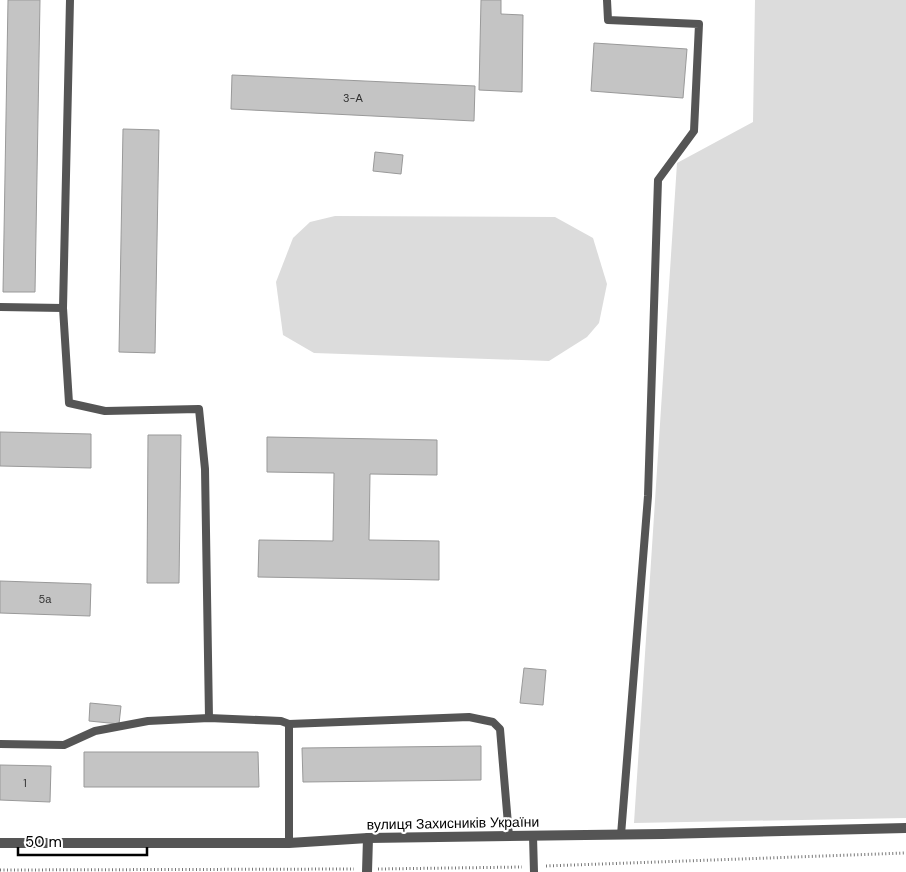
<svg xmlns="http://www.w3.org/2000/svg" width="906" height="872" font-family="'DM Sans',sans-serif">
	<rect width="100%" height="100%" fill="#fff"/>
	<g fill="#dcdcdc">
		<polygon points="755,0 906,0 906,818 634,823 677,163 753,122"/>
		<polygon points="335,216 555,217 593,238 607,284 599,323 587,337 549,361 314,353 283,335 276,282 293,238 310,222"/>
	</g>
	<g fill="#c4c4c4" stroke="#999">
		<polygon points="8,0 40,0 35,292 3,292"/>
		<polygon points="481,0 501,0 501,14 523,15 522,92 479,90"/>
		<polygon points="594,43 687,49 683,98 591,91"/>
		<polygon points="232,75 475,86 474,121 231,109"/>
		<polygon points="123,129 159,130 155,353 119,352"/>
		<polygon points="375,152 403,155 401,174 373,171"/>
		<polygon points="0,432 91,434 91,468 0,466"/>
		<polygon points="148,435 181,435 179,583 147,583"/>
		<polygon points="267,437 437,440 437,475 370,474 369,540 439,541 439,580 258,577 259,540 333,541 334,473 267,472"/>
		<polygon points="0,581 91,584 90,616 0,613"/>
		<polygon points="524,668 546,670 543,705 520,703"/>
		<polygon points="90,703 121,706 119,724 89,721"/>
		<polygon points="481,746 481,780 303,782 302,748"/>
		<polygon points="84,752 258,752 259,787 84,787"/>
		<polygon points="0,765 51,766 50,802 0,800"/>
	</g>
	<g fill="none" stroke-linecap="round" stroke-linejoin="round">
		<g stroke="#777" stroke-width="3" stroke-dasharray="1 2.5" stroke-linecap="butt">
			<polyline points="546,866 906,853"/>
			<polyline points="378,869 522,867"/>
			<polyline points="0,870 354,869"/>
		</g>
		<g stroke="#555" stroke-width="8">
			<polyline points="70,0 63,308 69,403 105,411 199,409 205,469 209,718"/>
			<polyline points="607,0 608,20 699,24 694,131 658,180 648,496 621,835"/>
			<polyline points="0,307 63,308"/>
			<polyline points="289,724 289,843"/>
			<polyline points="0,744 64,745 95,731 148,721 209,718 281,721 289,724 469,717 493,722 500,729 509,836"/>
			<polyline points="533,836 534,872"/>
		</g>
		<g stroke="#555" stroke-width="10">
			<polyline points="0,843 289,843 368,838 663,834 906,828"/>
			<polyline points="367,872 368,838"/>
		</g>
	</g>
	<g text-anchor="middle" stroke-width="4.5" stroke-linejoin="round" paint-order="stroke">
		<g font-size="11" fill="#313131">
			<text x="353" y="102">3-А</text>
			<text x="45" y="603">5а</text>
			<text x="25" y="787">1</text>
		</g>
		<g font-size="14" fill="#000" stroke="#fff">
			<text transform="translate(453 823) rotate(-1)" y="5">вулиця Захисників України</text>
		</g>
	</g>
	<path d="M18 847v8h129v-8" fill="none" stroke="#000000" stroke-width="2.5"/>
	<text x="25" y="847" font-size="15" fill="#000000" stroke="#ffffff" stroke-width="4" paint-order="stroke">50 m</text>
</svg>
